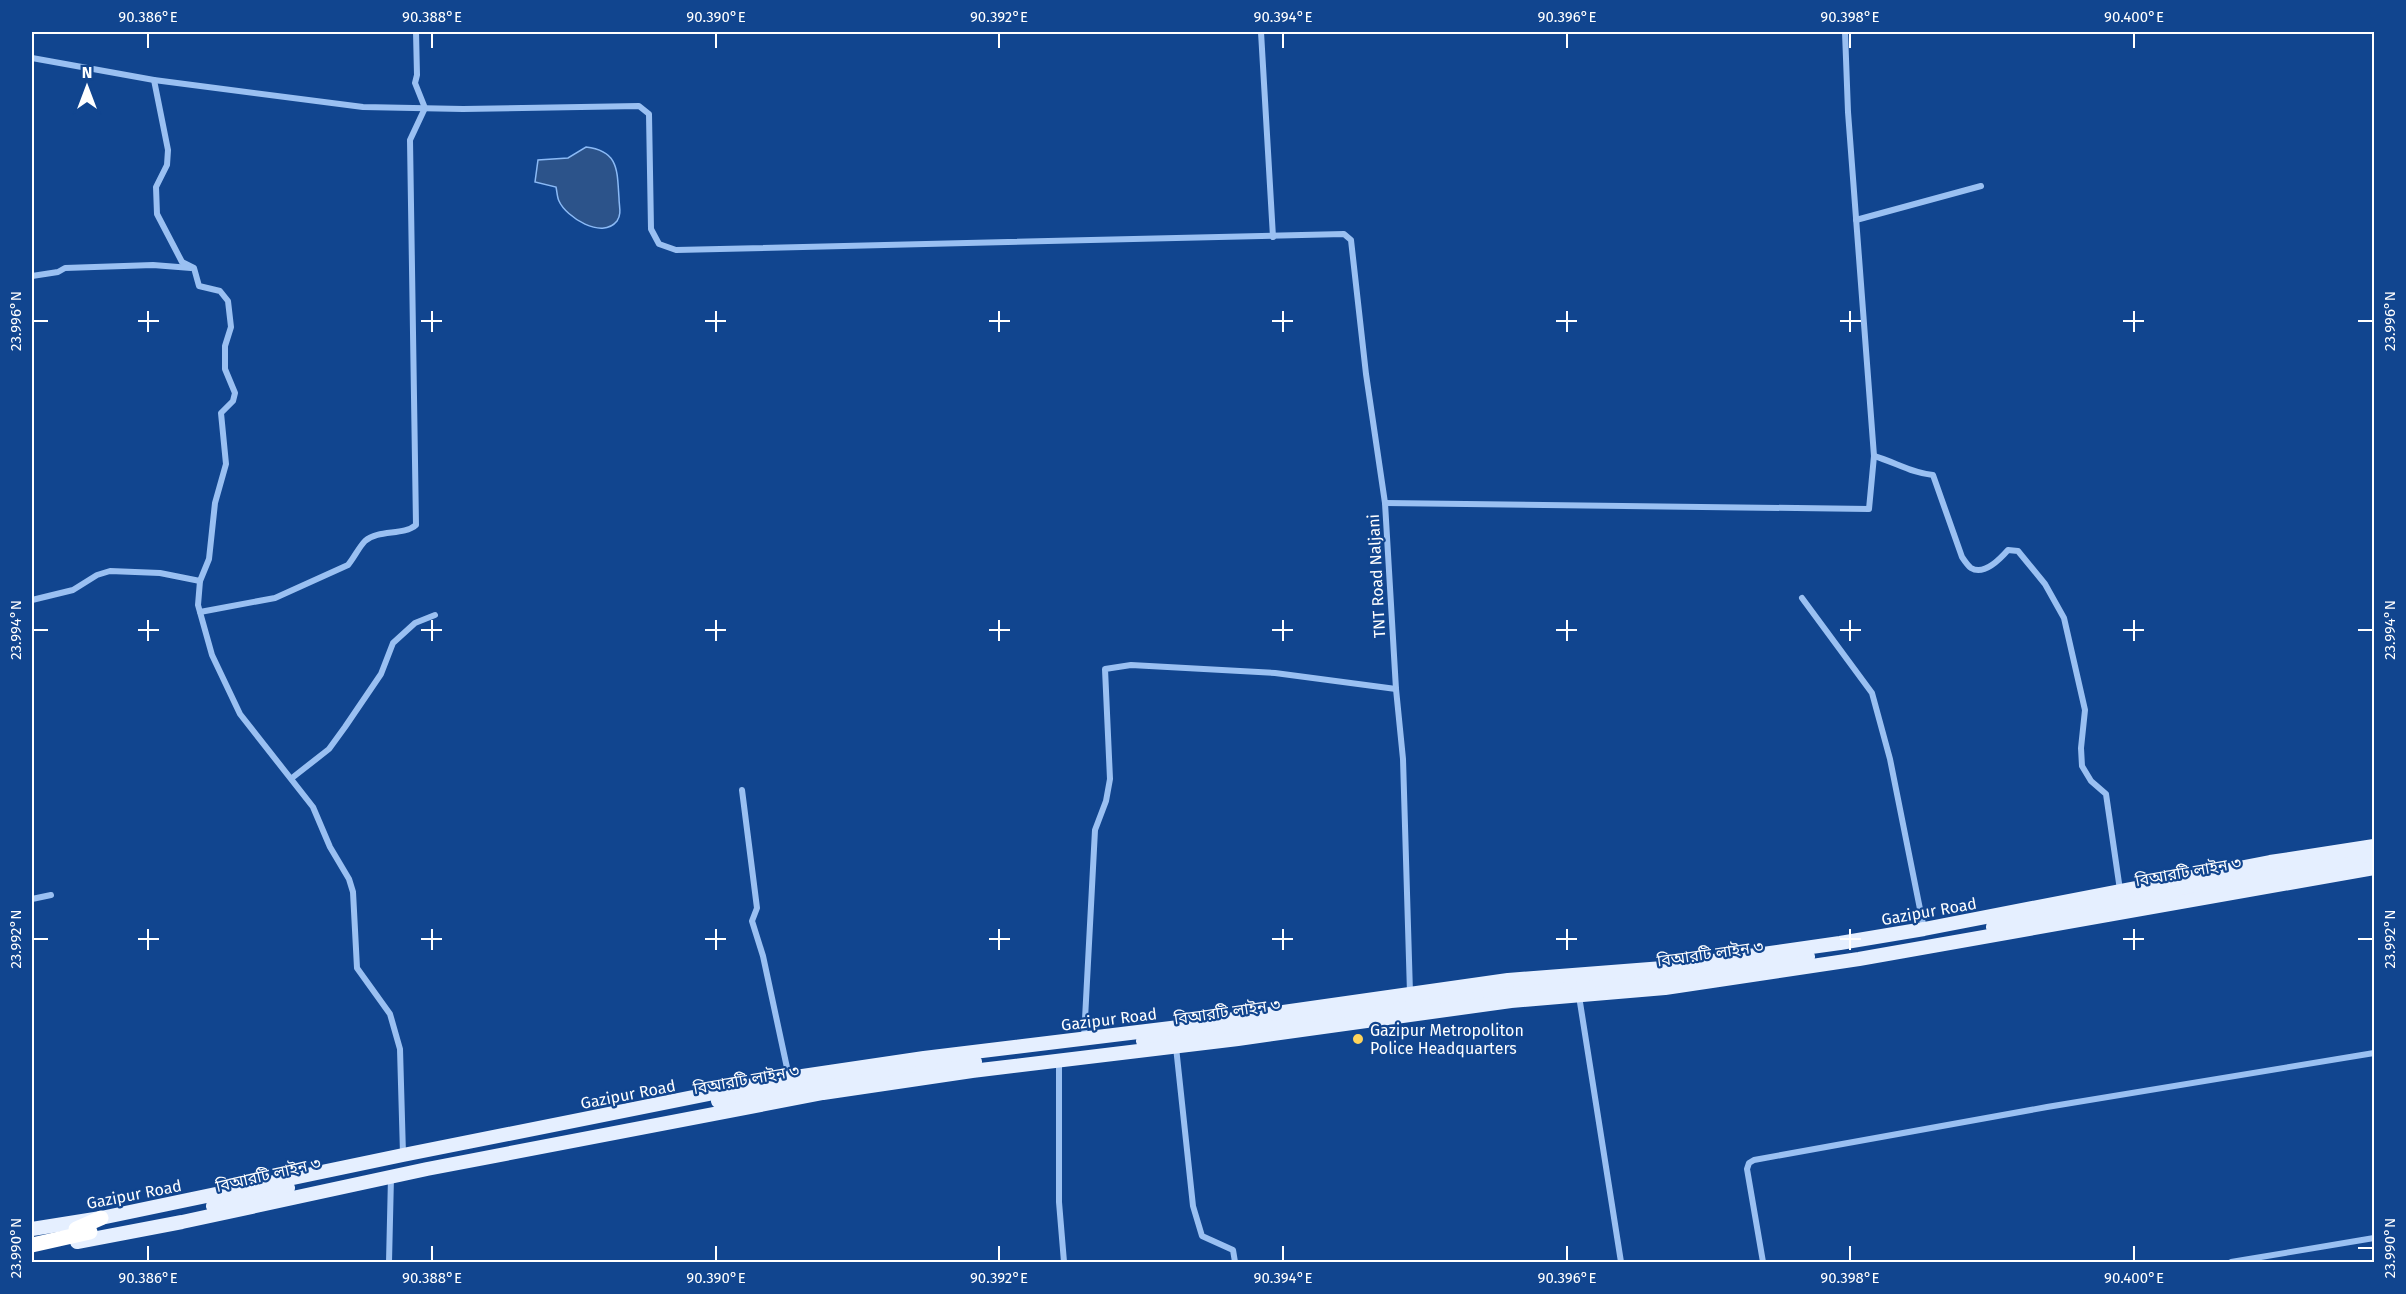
<svg xmlns="http://www.w3.org/2000/svg" width="2406" height="1294" font-family="'Fira Sans','Noto Sans Bengali',sans-serif">
	<rect width="100%" height="100%" fill="#11458f"/>
	<path fill="#2c538a" stroke="#8bbaf6" stroke-width="1.5" d="M 586,147 C 619,151 617,170 619,198 C 619,206 622,214 617,221 C 602,240 566,217 559,201 C 557,197 557,191 556,187 L 535,182 L 538,160 L 568,158 Z"/>
	<g fill="none" stroke-linecap="round" stroke-linejoin="round">
		<g stroke="#9ac0f2" stroke-width="6">
			<polyline points="1261,32 1273,237"/>
			<polyline points="32,58 154,80 363,107 463,109 639,106 649,114 651,229 659,244 676,250 1344,234 1351,240 1366,374 1385,503 1396,689 1403,759 1410,993"/>
			<polyline points="154,80 168,150 167,165 156,187 157,214 182,262 194,268 199,286 220,291 228,301 231,327 225,346 225,369 235,393 233,401 221,413 226,464 215,503 209,559 200,581 198,605 212,655 240,714 313,807 330,847 349,879 353,892 357,968 390,1014 400,1049 403,1154"/>
			<polyline points="1856,220 1981,186"/>
			<polyline points="32,276 58,272 65,268 153,265 191,268"/>
			<path d="M 1874,456 C 1895,462 1911,473 1933,475 L 1962,557 C 1964,560 1968,566 1971,568 C 1984,576 2001,558 2008,550 L 2018,551 L 2045,584 L 2064,618 L 2085,710 L 2081,748 L 2082,766 L 2091,781 L 2106,794 L 2120,890"/>
			<polyline points="1385,503 1869,509 1874,456 1848,112 1845,32"/>
			<polyline points="1802,598 1872,693 1890,759 1924,929"/>
			<polyline points="32,600 73,590 97,575 110,571 160,573 200,581"/>
			<path d="M 200,612 L 275,598 L 348,565 C 354,558 359,547 365,541 C 379,529 403,536 416,525 L 410,140 L 425,108 L 415,83 L 417,75 L 416,32"/>
			<polyline points="292,778 329,749 345,727 381,674 393,643 415,623 435,615"/>
			<polyline points="742,790 757,908 752,921 763,956 789,1077"/>
			<polyline points="32,899 51,895"/>
			<polyline points="1579,996 1621,1262"/>
			<polyline points="1084,1038 1095,830 1106,801 1110,779 1105,669 1131,665 1275,673 1396,689"/>
			<polyline points="1176,1047 1193,1206 1202,1236 1233,1250 1235,1262"/>
			<polyline points="1059,1062 1059,1202 1064,1262"/>
			<polyline points="389,1262 391,1177"/>
			<polyline points="1763,1262 1747,1169 1749,1163 1754,1160 2047,1107 2374,1053"/>
			<polyline points="2231,1262 2374,1238"/>
		</g>
		<g stroke="#e5efff" stroke-width="14">
			<polyline points="1993,927 2182,889 2374,856"/>
			<polyline points="1143,1041 1508,990 1664,978 1808,957"/>
			<polyline points="718,1101 840,1081 975,1062"/>
			<polyline points="213,1206 288,1188"/>
			<polyline points="32,1229 101,1218 403,1155 789,1078 924,1058 1171,1028 1508,980 1663,968 1840,943 1924,929 2270,862 2374,846"/>
			<polyline points="77,1242 182,1222 427,1169 823,1093 972,1071 1238,1039 1511,1001 1665,988 1859,959 2374,868"/>
		</g>
		<g stroke="#fff" stroke-width="15">
			<polyline points="76,1229 101,1218"/>
			<polyline points="32,1245 90,1232"/>
		</g>
	</g>
	<path fill="none" stroke="#fff" stroke-width="2" d="M 148,33 L 148,48M 432,33 L 432,48M 716,33 L 716,48M 999,33 L 999,48M 1283,33 L 1283,48M 1567,33 L 1567,48M 1850,33 L 1850,48M 2134,33 L 2134,48M 148,311 L 148,332M 432,311 L 432,332M 716,311 L 716,332M 999,311 L 999,332M 1283,311 L 1283,332M 1567,311 L 1567,332M 1850,311 L 1850,332M 2134,311 L 2134,332M 33,321 L 48,321M 138,321 L 159,321M 421,321 L 442,321M 705,321 L 726,321M 989,321 L 1010,321M 1272,321 L 1293,321M 1556,321 L 1577,321M 1840,321 L 1861,321M 2123,321 L 2144,321M 2358,321 L 2373,321M 148,620 L 148,641M 432,620 L 432,641M 716,620 L 716,641M 999,620 L 999,641M 1283,620 L 1283,641M 1567,620 L 1567,641M 1850,620 L 1850,641M 2134,620 L 2134,641M 33,630 L 48,630M 138,630 L 159,630M 421,630 L 442,630M 705,630 L 726,630M 989,630 L 1010,630M 1272,630 L 1293,630M 1556,630 L 1577,630M 1840,630 L 1861,630M 2123,630 L 2144,630M 2358,630 L 2373,630M 148,929 L 148,950M 432,929 L 432,950M 716,929 L 716,950M 999,929 L 999,950M 1283,929 L 1283,950M 1567,929 L 1567,950M 1850,929 L 1850,950M 2134,929 L 2134,950M 33,939 L 48,939M 138,939 L 159,939M 421,939 L 442,939M 705,939 L 726,939M 989,939 L 1010,939M 1272,939 L 1293,939M 1556,939 L 1577,939M 1840,939 L 1861,939M 2123,939 L 2144,939M 2358,939 L 2373,939M 148,1246 L 148,1261M 432,1246 L 432,1261M 716,1246 L 716,1261M 999,1246 L 999,1261M 1283,1246 L 1283,1261M 1567,1246 L 1567,1261M 1850,1246 L 1850,1261M 2134,1246 L 2134,1261M 33,1248 L 48,1248M 2358,1248 L 2373,1248"/>
	<circle fill="#ffd45b" stroke="#11458f" stroke-width="2" cx="1358" cy="1039" r="6"/>
	<g text-anchor="middle" stroke-width="4.5" stroke-linejoin="round" paint-order="stroke">
		<g font-size="16" fill="#fff" stroke="#11458f">
			<text transform="translate(1376 576) rotate(-93)" y="6">TNT Road Naljani</text>
			<text transform="translate(2188 871) rotate(-10)" y="6">বিআরটি লাইন ৩</text>
			<text transform="translate(1929 911) rotate(-10)" y="6">Gazipur Road</text>
			<text transform="translate(1710 953) rotate(-8)" y="6">বিআরটি লাইন ৩</text>
			<text transform="translate(1227 1011) rotate(-8)" y="6">বিআরটি লাইন ৩</text>
			<text transform="translate(1109 1019) rotate(-7)" y="6">Gazipur Road</text>
			<text transform="translate(746 1079) rotate(-10)" y="6">বিআরটি লাইন ৩</text>
			<text transform="translate(628 1094) rotate(-11)" y="6">Gazipur Road</text>
			<text transform="translate(268 1174) rotate(-13)" y="6">বিআরটি লাইন ৩</text>
			<text transform="translate(134 1194) rotate(-11)" y="6">Gazipur Road</text>
		</g>
		<g font-size="16" fill="#fff" stroke="#11458f" text-anchor="start">
			<text x="1370" y="1036">Gazipur Metropoliton<tspan x="1370" dy="18">Police Headquarters</tspan></text>
		</g>
	</g>
	<rect width="2406" height="1294" fill="none" stroke="#11458f" stroke-width="66"/>
	<g transform="translate(87 87)" stroke="#11458f" stroke-width="4.5" paint-order="stroke">
	<path d="M0-4.5L10 22L0 15L-10 22Z" fill="#ffffff"/>
	<text y="-9" font-size="16" font-weight="bold" text-anchor="middle" fill="#ffffff">N</text>
	</g>
	<rect x="33" y="33" width="2340" height="1228" fill="none" stroke="#fff" stroke-width="2"/>
	<g font-size="15" text-anchor="middle" fill="#fff">
		<text x="148" y="22">90.386°E</text>
		<text x="432" y="22">90.388°E</text>
		<text x="716" y="22">90.390°E</text>
		<text x="999" y="22">90.392°E</text>
		<text x="1283" y="22">90.394°E</text>
		<text x="1567" y="22">90.396°E</text>
		<text x="1850" y="22">90.398°E</text>
		<text x="2134" y="22">90.400°E</text>
		<text transform="translate(16 321) rotate(-90)" y="5">23.996°N</text>
		<text transform="translate(2390 321) rotate(-90)" y="5">23.996°N</text>
		<text transform="translate(16 630) rotate(-90)" y="5">23.994°N</text>
		<text transform="translate(2390 630) rotate(-90)" y="5">23.994°N</text>
		<text transform="translate(16 939) rotate(-90)" y="5">23.992°N</text>
		<text transform="translate(2390 939) rotate(-90)" y="5">23.992°N</text>
		<text transform="translate(16 1248) rotate(-90)" y="5">23.990°N</text>
		<text transform="translate(2390 1248) rotate(-90)" y="5">23.990°N</text>
		<text x="148" y="1283">90.386°E</text>
		<text x="432" y="1283">90.388°E</text>
		<text x="716" y="1283">90.390°E</text>
		<text x="999" y="1283">90.392°E</text>
		<text x="1283" y="1283">90.394°E</text>
		<text x="1567" y="1283">90.396°E</text>
		<text x="1850" y="1283">90.398°E</text>
		<text x="2134" y="1283">90.400°E</text>
	</g>
</svg>
